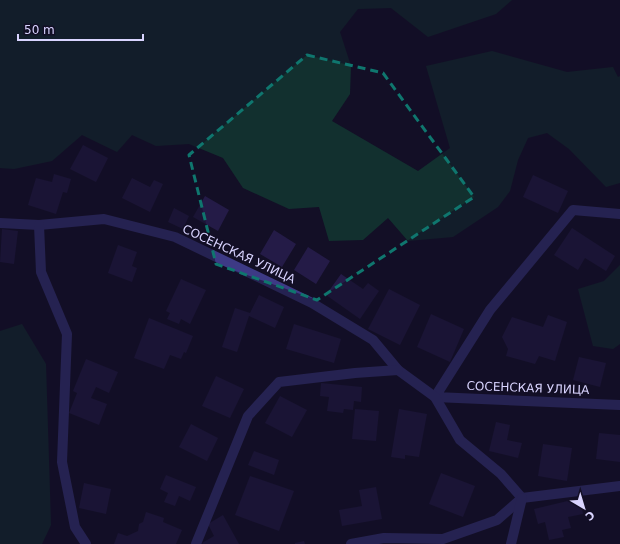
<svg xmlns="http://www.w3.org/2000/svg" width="620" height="544" font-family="'DejaVu Sans',sans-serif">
	<rect width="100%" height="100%" fill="#130f26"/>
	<g fill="#12302f">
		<polygon points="0,0 512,0 496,14 428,37 391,8 358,9 340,32 351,66 350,94 332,121 418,171 450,148 426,66 492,51 567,72 613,67 618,77 620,76 620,183 606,187 569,149 547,133 528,138 518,160 510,191 498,207 453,237 408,241 388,218 363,240 329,241 319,207 289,209 243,188 223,158 189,144 156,146 132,135 117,152 82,135 52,161 14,169 0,168"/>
		<polygon points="620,265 620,344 613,349 593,346 578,289 604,281"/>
		<polygon points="22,324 46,364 51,525 42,544 0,544 0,331"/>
	</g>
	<g fill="#241b47">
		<polygon points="83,145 108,158 96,182 70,169"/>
		<polygon points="54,174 71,179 67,193 63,192 56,214 28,205 36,178 52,182"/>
		<polygon points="533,175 568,191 558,213 523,197"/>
		<polygon points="132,178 150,187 154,180 163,184 150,212 122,198"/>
		<polygon points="205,196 229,210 218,231 193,217"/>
		<polygon points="174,208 189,216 183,229 168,222"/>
		<polygon points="572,228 615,256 606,271 585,258 578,270 554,255"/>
		<polygon points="2,229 18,231 14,264 0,262"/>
		<polygon points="274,230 296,244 282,267 260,254"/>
		<polygon points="118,245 137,252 132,266 137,268 132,282 108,273"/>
		<polygon points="308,247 330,261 316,284 294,270"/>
		<polygon points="341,274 363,289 368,283 379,291 360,319 326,295"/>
		<polygon points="181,279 206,290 190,324 181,319 179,324 167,319 170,313 166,311"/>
		<polygon points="389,289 420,305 400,345 368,329"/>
		<polygon points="259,295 284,307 275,328 249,316 237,352 222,347 235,308 250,313"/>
		<polygon points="431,314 464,329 450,362 417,347"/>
		<polygon points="548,315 567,322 555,361 539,356 535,364 506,356 508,349 502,337 512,317 543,327"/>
		<polygon points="149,318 193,336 186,353 184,352 181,359 170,355 164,369 134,358"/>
		<polygon points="294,324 341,339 334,363 286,349"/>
		<polygon points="579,357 606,363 600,387 573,380"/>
		<polygon points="86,359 118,372 109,393 96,387 91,398 107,404 99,425 69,413 77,393 73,391"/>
		<polygon points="216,376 244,389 230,418 202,406"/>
		<polygon points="321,383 362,387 361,402 354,401 353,410 344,409 343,413 327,411 329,397 320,396"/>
		<polygon points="280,396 307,410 292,437 265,423"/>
		<polygon points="355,409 379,411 376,441 352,439"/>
		<polygon points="399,409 427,414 419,457 405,455 405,459 391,457"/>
		<polygon points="496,422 510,425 507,440 522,443 518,458 489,451"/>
		<polygon points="191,424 218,438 207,461 179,447"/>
		<polygon points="599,433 620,435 620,462 596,459"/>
		<polygon points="543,444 572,448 567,481 538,476"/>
		<polygon points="254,451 279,460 274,475 248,465"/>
		<polygon points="441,473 475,486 463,517 429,504"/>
		<polygon points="166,475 196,487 190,501 179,496 175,506 164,502 168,493 160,489"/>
		<polygon points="250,476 294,491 279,531 235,515"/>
		<polygon points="84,483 111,489 106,514 79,508"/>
		<polygon points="376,487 382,519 342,526 339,510 362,506 359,490"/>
		<polygon points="580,498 583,514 568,517 571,528 562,530 564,537 549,540 545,522 538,524 534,509"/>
		<polygon points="146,512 164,518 163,522 182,530 176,544 114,544 118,533 127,536 138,531 139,524 143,522"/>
		<polygon points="223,515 239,544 203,544 202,543 214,536 208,524"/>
		<polygon points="304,541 305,544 295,544 295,543"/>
	</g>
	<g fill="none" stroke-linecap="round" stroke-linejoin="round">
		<g stroke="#3d3a85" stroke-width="10">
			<polyline points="620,214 573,210 490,310 435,397 620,405"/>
			<polyline points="0,223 39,225 104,219 175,237 312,303 373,340 398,370 435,397 460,440 501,474 522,498"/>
			<polyline points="39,225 41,272 67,334 62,462 75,527 86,544"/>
			<polyline points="522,498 620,486"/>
			<polyline points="196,544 248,416 279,382 355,373 398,370"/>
			<polyline points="351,544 384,538 443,539 497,520 522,498"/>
			<polyline points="511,544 522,498"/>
		</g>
	</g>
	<path d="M0 0H620V544H0ZM 307,55 L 383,73 L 474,197 L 317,300 L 216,264 L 189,155 Z" fill="#130f26" fill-opacity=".55" fill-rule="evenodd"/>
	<path fill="none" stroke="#0f766e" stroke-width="3" stroke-dasharray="8 5" stroke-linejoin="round" d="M 307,55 L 383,73 L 474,197 L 317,300 L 216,264 L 189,155 Z"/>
	<g text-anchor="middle" stroke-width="3" stroke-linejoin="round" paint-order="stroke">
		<g font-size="12" fill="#d9d4ff" stroke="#130f26">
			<text transform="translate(239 254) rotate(25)" y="4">СОСЕНСКАЯ УЛИЦА</text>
			<text transform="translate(528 388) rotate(2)" y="4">СОСЕНСКАЯ УЛИЦА</text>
		</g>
	</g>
	<g transform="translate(584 508) rotate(142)" stroke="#130f26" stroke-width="3" paint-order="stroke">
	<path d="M0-3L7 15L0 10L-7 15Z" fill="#d9d4ff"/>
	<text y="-6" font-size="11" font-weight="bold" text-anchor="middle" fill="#d9d4ff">С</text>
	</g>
	<path d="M18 34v6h125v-6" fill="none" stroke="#d9d4ff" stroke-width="2"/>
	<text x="24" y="34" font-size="12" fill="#d9d4ff" stroke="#130f26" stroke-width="3" paint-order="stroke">50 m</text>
</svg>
